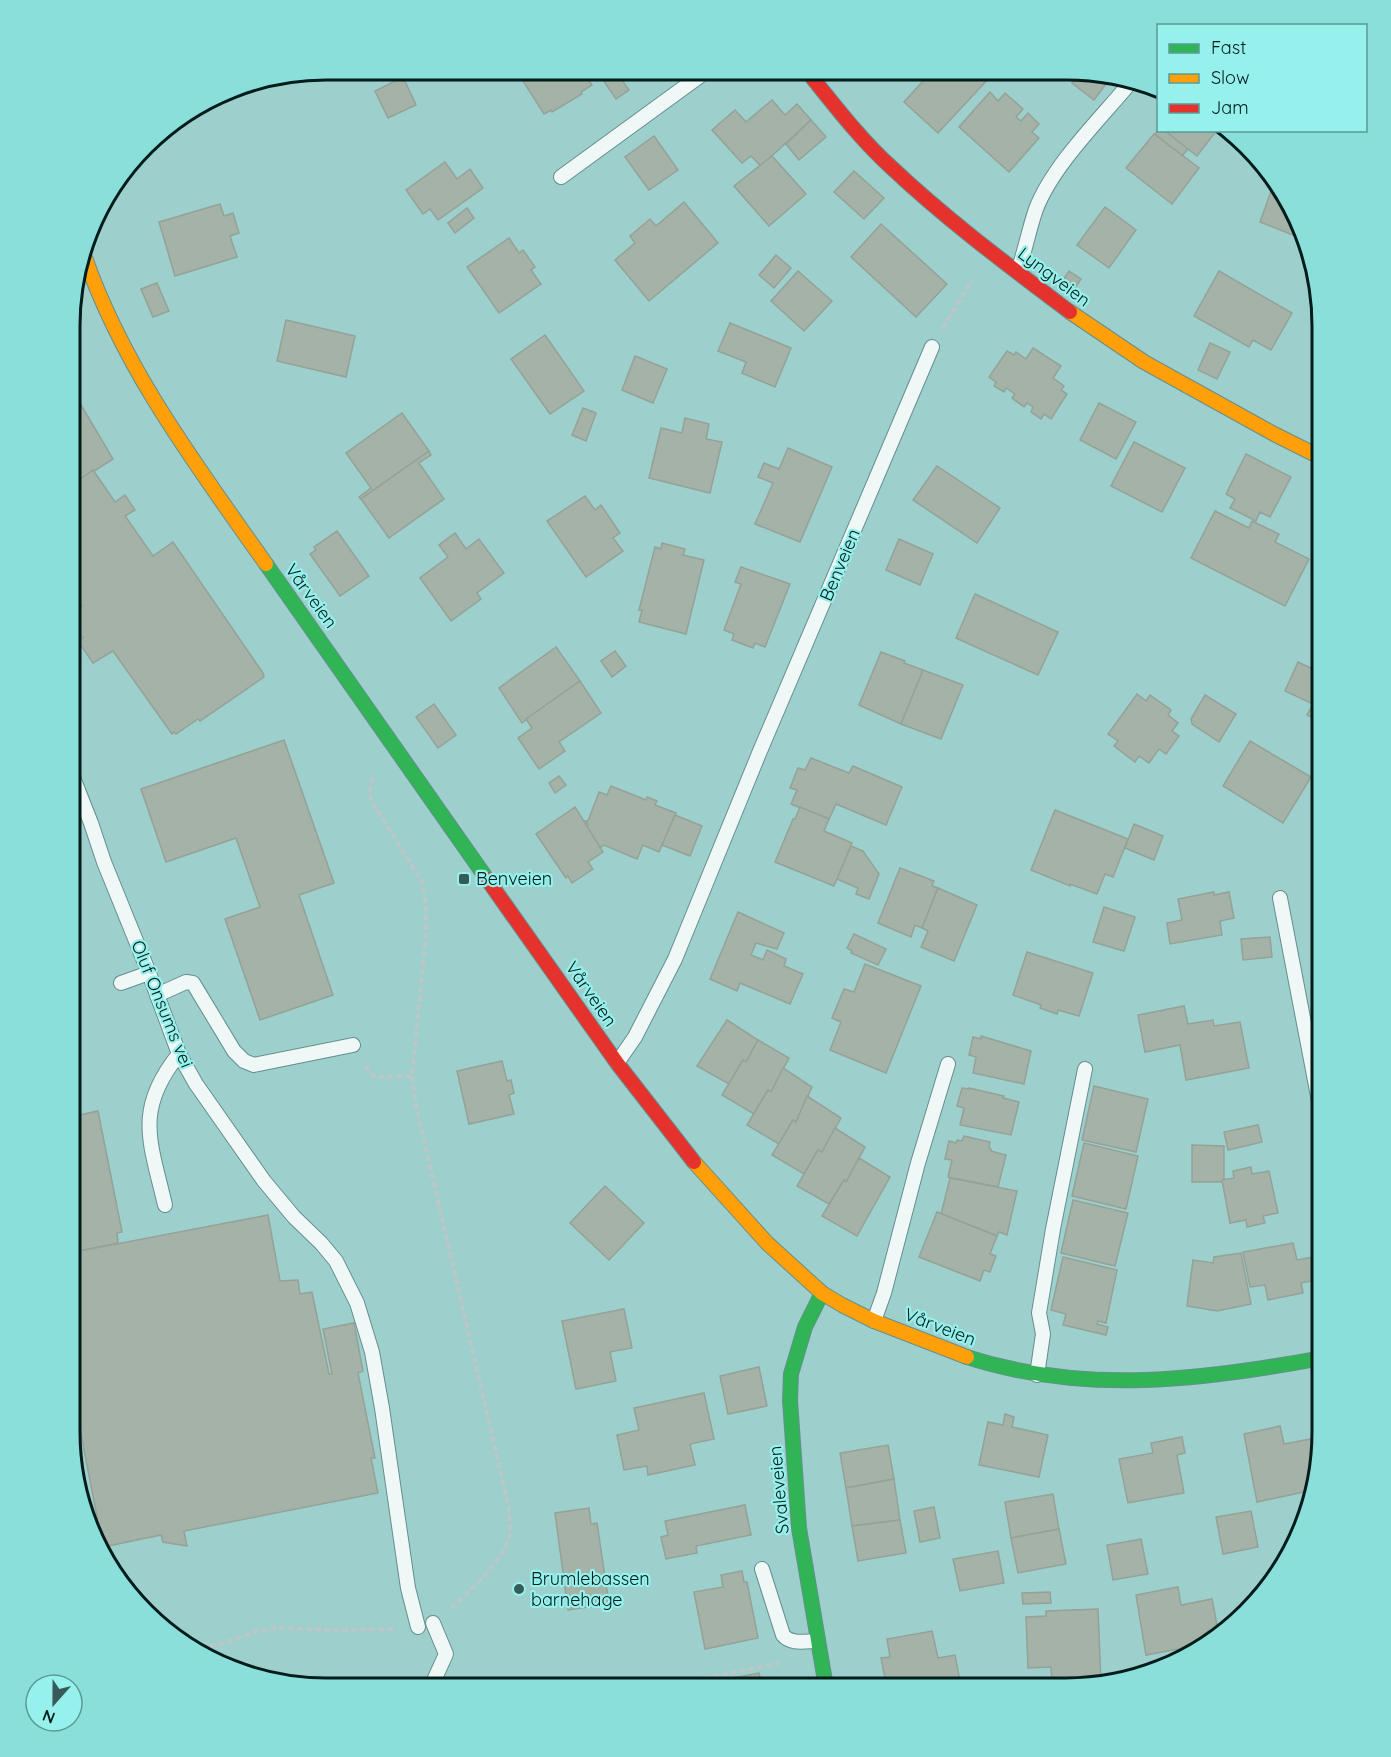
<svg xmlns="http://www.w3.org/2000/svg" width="1391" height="1757" font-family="Quicksand,sans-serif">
	<rect width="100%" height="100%" fill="#9dcfcc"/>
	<g fill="#a4b2a7" stroke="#94a297" stroke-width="1.5">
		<polygon points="523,70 582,70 592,85 581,92 582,94 552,112 551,110 544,114 518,73"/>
		<polygon points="612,70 615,70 629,90 616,99 601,77"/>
		<polygon points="932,71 951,71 954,74 956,71 981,71 989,78 938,133 904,102"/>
		<polygon points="1081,71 1099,71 1112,76 1094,100 1072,83"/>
		<polygon points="403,77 416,105 388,118 375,91"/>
		<polygon points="990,92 998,101 1005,93 1023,109 1016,117 1021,121 1028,113 1039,124 1032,132 1039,138 1009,172 959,127"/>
		<polygon points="772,100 785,115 797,104 811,120 761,166 751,156 742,163 712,130 735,110 746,122"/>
		<polygon points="186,116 186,118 168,133 164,128"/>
		<polygon points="811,120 826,137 799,160 786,144"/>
		<polygon points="1158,130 1164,130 1188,149 1182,156 1155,134"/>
		<polygon points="1164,130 1217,130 1197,156"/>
		<polygon points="1154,134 1199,168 1172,204 1126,168"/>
		<polygon points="654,136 678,170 649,190 625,157"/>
		<polygon points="772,156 806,194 769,226 734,186"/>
		<polygon points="445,162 457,179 470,169 483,188 438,220 430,209 423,214 406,190"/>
		<polygon points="854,171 884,198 864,219 834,192"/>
		<polygon points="1274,183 1288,198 1301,230 1298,237 1260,222"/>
		<polygon points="684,202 718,243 649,301 615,260 635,243 630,236 650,219 656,226"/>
		<polygon points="220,204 224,216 233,213 239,233 230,236 237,257 175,276 159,222"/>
		<polygon points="1105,207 1136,230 1109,268 1077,245"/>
		<polygon points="467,208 474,218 455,233 448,223"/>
		<polygon points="881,224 947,284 916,317 851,257"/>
		<polygon points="509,238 519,253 523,250 535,267 531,270 541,284 499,313 467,267"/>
		<polygon points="776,255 791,268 774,288 759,275"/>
		<polygon points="798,271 832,301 804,331 771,301"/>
		<polygon points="1069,271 1081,279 1075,288 1063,280"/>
		<polygon points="1219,271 1292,313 1271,350 1253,340 1249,347 1194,316"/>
		<polygon points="157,283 169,311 153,317 141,289"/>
		<polygon points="286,320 355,336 346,377 277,361"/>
		<polygon points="730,323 791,348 775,387 742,373 746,362 718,351"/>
		<polygon points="545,335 584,391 550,414 511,359"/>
		<polygon points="1210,343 1230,352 1217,379 1198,370"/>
		<polygon points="1033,348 1061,366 1053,378 1064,386 1061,390 1067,394 1051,419 1044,414 1041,419 1031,412 1033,407 1027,403 1024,407 1012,398 1015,394 1006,388 1004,392 994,386 996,382 989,377 1007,351 1014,355 1016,352 1026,359"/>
		<polygon points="635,356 667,369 653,403 622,390"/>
		<polygon points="71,388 113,459 71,486 71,471 73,470 71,466"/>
		<polygon points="1099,403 1136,422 1116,459 1080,440"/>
		<polygon points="583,408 596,413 586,441 572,435"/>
		<polygon points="402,413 429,451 361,499 359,497 371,488 346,453"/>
		<polygon points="685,418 709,424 706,439 722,442 710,493 649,478 661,428 682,433"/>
		<polygon points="1134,442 1185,468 1162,512 1111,486"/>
		<polygon points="788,448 832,467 800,542 755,524 773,483 758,477 764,463 779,469"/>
		<polygon points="429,451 431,455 419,463 444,499 389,538 361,499"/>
		<polygon points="1246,454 1291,477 1270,517 1260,512 1256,521 1230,508 1235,499 1226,494"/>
		<polygon points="937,466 1000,508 977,543 913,500"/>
		<polygon points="93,470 115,502 125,495 135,510 125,516 153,556 173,542 263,673 264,677 200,721 198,719 176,734 174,732 172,734 113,651 93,663 78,641 83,638 71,620 71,613 82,606 71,589 71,486"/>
		<polygon points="585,496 595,510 601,505 620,533 613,538 623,551 586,577 547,521"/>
		<polygon points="1215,511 1249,528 1252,521 1279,534 1275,542 1309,559 1285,606 1191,558"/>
		<polygon points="337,531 369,576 340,596 310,554 316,550 314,547"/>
		<polygon points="455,533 466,549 479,539 504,573 477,593 481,599 451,621 420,578 448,557 439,545"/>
		<polygon points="899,539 933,554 920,585 886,570"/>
		<polygon points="662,543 685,549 683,555 704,560 686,634 639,622 642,610 639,610 655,547 661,549"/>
		<polygon points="741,567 790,584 765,647 755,643 753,648 732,640 734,634 724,630 741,584 735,582"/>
		<polygon points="975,594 1058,632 1038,675 956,638"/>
		<polygon points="556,647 580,681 522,723 499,688"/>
		<polygon points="615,651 626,666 612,677 601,661"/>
		<polygon points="881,652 905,661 904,663 923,670 901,724 859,705"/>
		<polygon points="1298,662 1319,672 1322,667 1322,722 1307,715 1313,704 1285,691"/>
		<polygon points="923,670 963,685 941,739 901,724"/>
		<polygon points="580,681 601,713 559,742 565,751 539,769 518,738 532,728 526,719"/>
		<polygon points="1137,694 1146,701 1150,695 1171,710 1168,715 1178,723 1172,731 1179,736 1166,754 1159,749 1149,763 1139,756 1135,762 1114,746 1118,741 1108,734"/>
		<polygon points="1205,695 1236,714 1219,742 1192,724 1191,719"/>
		<polygon points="434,704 456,735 438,748 416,717"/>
		<polygon points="284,740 334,883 299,895 333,995 260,1020 225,919 260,907 236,838 166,862 141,789"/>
		<polygon points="1250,741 1311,777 1283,823 1223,786"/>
		<polygon points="811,758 849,773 853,766 902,787 886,825 836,804 829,819 791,804 797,790 790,788 798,768 805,770"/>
		<polygon points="559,776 566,785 555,793 549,783"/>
		<polygon points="611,786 646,800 647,797 657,801 655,805 676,813 659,852 643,845 637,859 604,845 600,848 586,827 588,825 585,821 588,821 599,792 607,795"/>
		<polygon points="575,807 603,852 588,862 593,869 572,883 568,876 566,878 536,834"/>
		<polygon points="800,807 829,819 824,831 852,843 834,886 775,862 793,819 795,819"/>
		<polygon points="1055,810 1128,839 1113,877 1105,874 1097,894 1070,884 1070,886 1031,870"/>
		<polygon points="675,815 702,826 690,856 662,845"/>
		<polygon points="1134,824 1163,836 1154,860 1125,848"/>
		<polygon points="851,846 863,851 879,874 869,899 856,894 858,888 837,879"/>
		<polygon points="900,868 934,881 932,886 938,888 922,928 915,925 911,937 878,923"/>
		<polygon points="938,888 977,905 954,961 921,947 928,931 922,928"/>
		<polygon points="1214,892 1214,895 1229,892 1234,918 1220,921 1222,935 1170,944 1167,923 1182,920 1178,899"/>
		<polygon points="1104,907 1135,917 1124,951 1093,942"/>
		<polygon points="738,912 784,933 777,949 756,943 751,955 763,960 767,950 786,959 784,966 803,974 790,1004 740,983 737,991 710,979"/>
		<polygon points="854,934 886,949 878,965 851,953 852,951 847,948"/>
		<polygon points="1270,937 1272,957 1243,960 1241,939"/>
		<polygon points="1027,952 1093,973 1079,1016 1058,1010 1057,1014 1040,1008 1041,1005 1013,995"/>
		<polygon points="865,964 921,986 886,1073 830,1050 841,1022 832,1018 844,989 854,992"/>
		<polygon points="1184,1006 1188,1024 1213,1020 1214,1026 1240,1022 1249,1068 1186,1080 1180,1045 1145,1052 1138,1015"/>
		<polygon points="727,1020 758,1040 746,1062 743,1060 729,1084 697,1066"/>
		<polygon points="981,1036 1031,1051 1024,1084 973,1073 976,1057 969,1055 973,1037 981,1039"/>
		<polygon points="758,1040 789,1058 771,1092 768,1090 754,1114 722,1095 743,1060 746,1062"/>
		<polygon points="502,1061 507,1081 511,1080 514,1093 509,1095 514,1114 469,1124 457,1071"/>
		<polygon points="783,1068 812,1087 796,1122 793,1120 779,1144 747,1125 768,1090 771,1092"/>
		<polygon points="1094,1086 1148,1099 1136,1152 1082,1140"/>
		<polygon points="962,1088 969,1089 969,1088 1004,1096 1003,1098 1019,1102 1011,1135 960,1125 964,1108 957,1106"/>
		<polygon points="807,1096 841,1118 822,1152 818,1150 804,1174 772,1155 793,1120 796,1122"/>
		<polygon points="98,1111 122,1232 117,1233 118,1243 69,1253 70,1117"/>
		<polygon points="1258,1125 1262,1142 1228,1150 1224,1132"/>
		<polygon points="835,1128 865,1147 846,1182 844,1180 829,1204 797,1186 818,1150 822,1152"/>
		<polygon points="964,1136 990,1142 989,1148 991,1149 991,1151 1006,1155 998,1187 948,1177 952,1160 945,1159 949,1141 956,1143 957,1140 962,1141"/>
		<polygon points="1084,1143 1138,1156 1126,1209 1072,1196"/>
		<polygon points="1192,1145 1224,1146 1224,1180 1222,1182 1192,1182"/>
		<polygon points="859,1158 890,1177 857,1236 822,1216 844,1180 846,1182"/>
		<polygon points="1251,1167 1252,1174 1269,1171 1278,1213 1263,1216 1265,1223 1247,1227 1246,1220 1230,1223 1222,1180 1234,1178 1233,1171"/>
		<polygon points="950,1178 1017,1191 1007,1235 999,1232 997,1236 941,1214"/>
		<polygon points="605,1186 644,1223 609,1260 570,1223"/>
		<polygon points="1073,1200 1128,1213 1115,1266 1061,1253"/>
		<polygon points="937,1212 997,1236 990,1254 996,1256 990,1272 984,1270 980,1281 919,1257"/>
		<polygon points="268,1215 280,1281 298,1280 300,1294 312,1292 329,1374 332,1374 323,1329 354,1323 363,1371 358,1373 375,1458 371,1458 378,1493 184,1531 187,1546 163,1542 161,1535 103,1547 69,1373 69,1253"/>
		<polygon points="1293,1243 1297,1260 1319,1256 1322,1279 1301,1283 1303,1293 1268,1300 1265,1285 1250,1287 1243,1252"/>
		<polygon points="1241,1253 1251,1304 1217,1311 1187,1306 1193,1260 1213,1263 1214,1257"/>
		<polygon points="1063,1257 1117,1270 1106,1323 1098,1321 1097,1324 1108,1327 1106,1335 1063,1325 1066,1314 1051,1310"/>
		<polygon points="624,1309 632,1348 610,1352 616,1381 576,1389 562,1321"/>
		<polygon points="759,1367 767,1406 728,1414 720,1376"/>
		<polygon points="704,1393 714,1439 690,1444 695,1465 648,1475 647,1466 624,1470 617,1435 639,1430 634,1408"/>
		<polygon points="1005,1414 1014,1417 1012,1427 1048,1435 1039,1477 979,1465 988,1422 1003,1425"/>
		<polygon points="1280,1426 1284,1444 1321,1437 1321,1448 1313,1490 1257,1502 1244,1434"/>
		<polygon points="1182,1437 1185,1453 1177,1455 1184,1493 1128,1503 1119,1459 1153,1453 1151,1443"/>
		<polygon points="888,1445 894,1479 846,1488 840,1453"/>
		<polygon points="894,1479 900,1520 852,1526 846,1488"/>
		<polygon points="1053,1494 1059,1529 1011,1538 1005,1502"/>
		<polygon points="745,1505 751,1535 696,1546 697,1553 666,1559 661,1537 668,1535 665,1521"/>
		<polygon points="934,1507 940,1538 920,1542 914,1511"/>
		<polygon points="589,1508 591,1524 597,1523 609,1604 568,1610 555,1513"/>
		<polygon points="1251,1511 1258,1547 1223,1554 1216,1517"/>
		<polygon points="900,1520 906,1553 858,1561 852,1526"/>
		<polygon points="1059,1529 1066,1564 1018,1573 1011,1538"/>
		<polygon points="1141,1539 1148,1574 1113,1580 1107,1545"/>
		<polygon points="998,1551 1004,1583 960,1591 953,1559"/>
		<polygon points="742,1571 744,1582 747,1582 758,1638 705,1649 694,1592 723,1587 721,1575"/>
		<polygon points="1178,1587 1181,1605 1212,1599 1218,1630 1204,1644 1146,1655 1136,1595"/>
		<polygon points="1050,1592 1051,1603 1023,1604 1022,1593"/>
		<polygon points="1098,1609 1101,1682 1082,1687 1052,1687 1051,1667 1028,1668 1026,1617 1046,1616 1046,1611"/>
		<polygon points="932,1631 938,1658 955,1655 960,1681 950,1683 950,1685 944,1687 896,1687 895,1681 886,1683 881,1658 890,1657 887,1639"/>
		<polygon points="759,1673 762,1687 722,1687 721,1680"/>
	</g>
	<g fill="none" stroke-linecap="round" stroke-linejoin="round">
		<defs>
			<g id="lane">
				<polyline points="561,177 708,70"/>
				<path d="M 1018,271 C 1025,251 1029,229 1036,209 C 1053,165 1100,119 1130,83"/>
				<polyline points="70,770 91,823 104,862 149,973 179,1054 196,1084 264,1181 294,1217 321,1243 336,1261 357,1303 372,1352 382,1408 408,1588 418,1627"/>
				<polyline points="1280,898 1322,1117"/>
				<polyline points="121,983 149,973"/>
				<polyline points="157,995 186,982 193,983 234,1051 244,1061 254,1065 353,1045"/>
				<polyline points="617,1063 635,1037 675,959 760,751 932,347"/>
				<path d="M 165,1205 C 150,1141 134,1110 179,1054"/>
				<polyline points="874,1321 884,1293 918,1163 948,1064"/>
				<polyline points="1037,1375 1043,1334 1039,1313 1053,1229 1085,1069"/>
				<path d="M 762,1569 L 783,1635 C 791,1645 806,1641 818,1641"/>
				<polyline points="431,1687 446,1654 433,1623"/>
			</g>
			<g id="fast">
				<polyline points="266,564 487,879"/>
				<polyline points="822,1293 805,1327 791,1374 790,1400 799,1528 826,1687"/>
				<path d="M 967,1357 C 1084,1395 1204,1380 1322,1358"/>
			</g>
			<g id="slow">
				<path d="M 84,255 C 124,370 197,466 266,564"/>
				<polyline points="1070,312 1144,362 1274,434 1322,458"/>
				<polyline points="694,1162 767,1243 822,1293 842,1305 874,1321 967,1357"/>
			</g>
			<g id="jam">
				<path d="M 806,70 C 833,103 859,138 891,167 C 947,220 1009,266 1070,312"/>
				<polyline points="487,879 617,1063 694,1162"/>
			</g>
		</defs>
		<use href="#lane" stroke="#648f8d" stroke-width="16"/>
		<use href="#fast" stroke="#648f8d" stroke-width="16"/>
		<use href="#slow" stroke="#648f8d" stroke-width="16"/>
		<use href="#jam" stroke="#648f8d" stroke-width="16"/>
		<g stroke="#bac8c8" stroke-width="4" stroke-dasharray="6 3" stroke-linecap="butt">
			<polyline points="943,328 972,280"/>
			<path d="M 374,778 L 370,784 L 371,800 L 422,882 L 426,906 L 426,936 L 412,1076 L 416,1105 L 509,1509 C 509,1518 511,1528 509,1537 C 504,1559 467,1594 450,1609"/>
			<polyline points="366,1066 370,1074 376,1077 412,1076"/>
			<polyline points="192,1649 221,1644 254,1632 278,1628 336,1630 394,1629"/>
			<polyline points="660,1687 780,1663"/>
		</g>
		<use href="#lane" stroke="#f0f8f7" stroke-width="14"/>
		<use href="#fast" stroke="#30b455" stroke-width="14"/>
		<use href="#slow" stroke="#ff9f0a" stroke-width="14"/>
		<use href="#jam" stroke="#e5322d" stroke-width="14"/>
	</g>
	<g fill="#375b59" stroke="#96f0ec" stroke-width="2">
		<rect x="458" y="873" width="12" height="12" rx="3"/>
		<circle cx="519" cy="1589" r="6"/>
	</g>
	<g text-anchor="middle" stroke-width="4.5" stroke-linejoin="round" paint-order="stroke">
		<g font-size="18" fill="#001c1b" stroke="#96f0ec">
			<text transform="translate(1054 277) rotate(37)" y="6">Lyngveien</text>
			<text transform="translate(840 565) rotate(-67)" y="6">Benveien</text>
			<text transform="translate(311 596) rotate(54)" y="6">Vårveien</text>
			<text transform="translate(591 994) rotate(55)" y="6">Vårveien</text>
			<text transform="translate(162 1004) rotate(68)" y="6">Oluf Onsums vei</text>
			<text transform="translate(940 1327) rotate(21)" y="6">Vårveien</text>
			<text transform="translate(779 1490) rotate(-95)" y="6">Svaleveien</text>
		</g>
		<g font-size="18" fill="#001c1b" stroke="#96f0ec" text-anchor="start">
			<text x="476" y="885">Benveien</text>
			<text x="531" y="1585">Brumlebassen<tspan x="531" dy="21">barnehage</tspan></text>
		</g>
	</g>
	<path d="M0 0H1391V1757H0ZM326 80H1066A246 246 0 0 1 1312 326V1432A246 246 0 0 1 1066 1678H326A246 246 0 0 1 80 1432V326A246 246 0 0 1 326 80Z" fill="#8adfdb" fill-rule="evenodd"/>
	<path fill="none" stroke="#001c1b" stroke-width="3" d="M326 80H1066A246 246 0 0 1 1312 326V1432A246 246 0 0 1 1066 1678H326A246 246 0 0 1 80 1432V326A246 246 0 0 1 326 80Z"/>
	<rect x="1157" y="24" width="210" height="108" fill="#96f0ec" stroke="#5a9b98" stroke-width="1.5"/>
	<rect x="1169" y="44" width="30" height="9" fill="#30b455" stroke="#5a9b98" stroke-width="1.5"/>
	<text x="1211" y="54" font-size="18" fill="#001c1b">Fast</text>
	<rect x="1169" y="74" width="30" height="9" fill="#ff9f0a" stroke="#5a9b98" stroke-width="1.5"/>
	<text x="1211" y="84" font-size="18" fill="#001c1b">Slow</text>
	<rect x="1169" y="104" width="30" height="9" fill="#e5322d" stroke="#5a9b98" stroke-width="1.5"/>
	<text x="1211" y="114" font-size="18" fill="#001c1b">Jam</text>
	<g transform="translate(54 1703) rotate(201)"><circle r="28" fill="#96f0ec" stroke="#5a9b98" stroke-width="1.5"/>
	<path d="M0-4.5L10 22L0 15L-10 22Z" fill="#375b59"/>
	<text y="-9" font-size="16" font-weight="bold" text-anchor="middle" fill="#001c1b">N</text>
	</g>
</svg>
